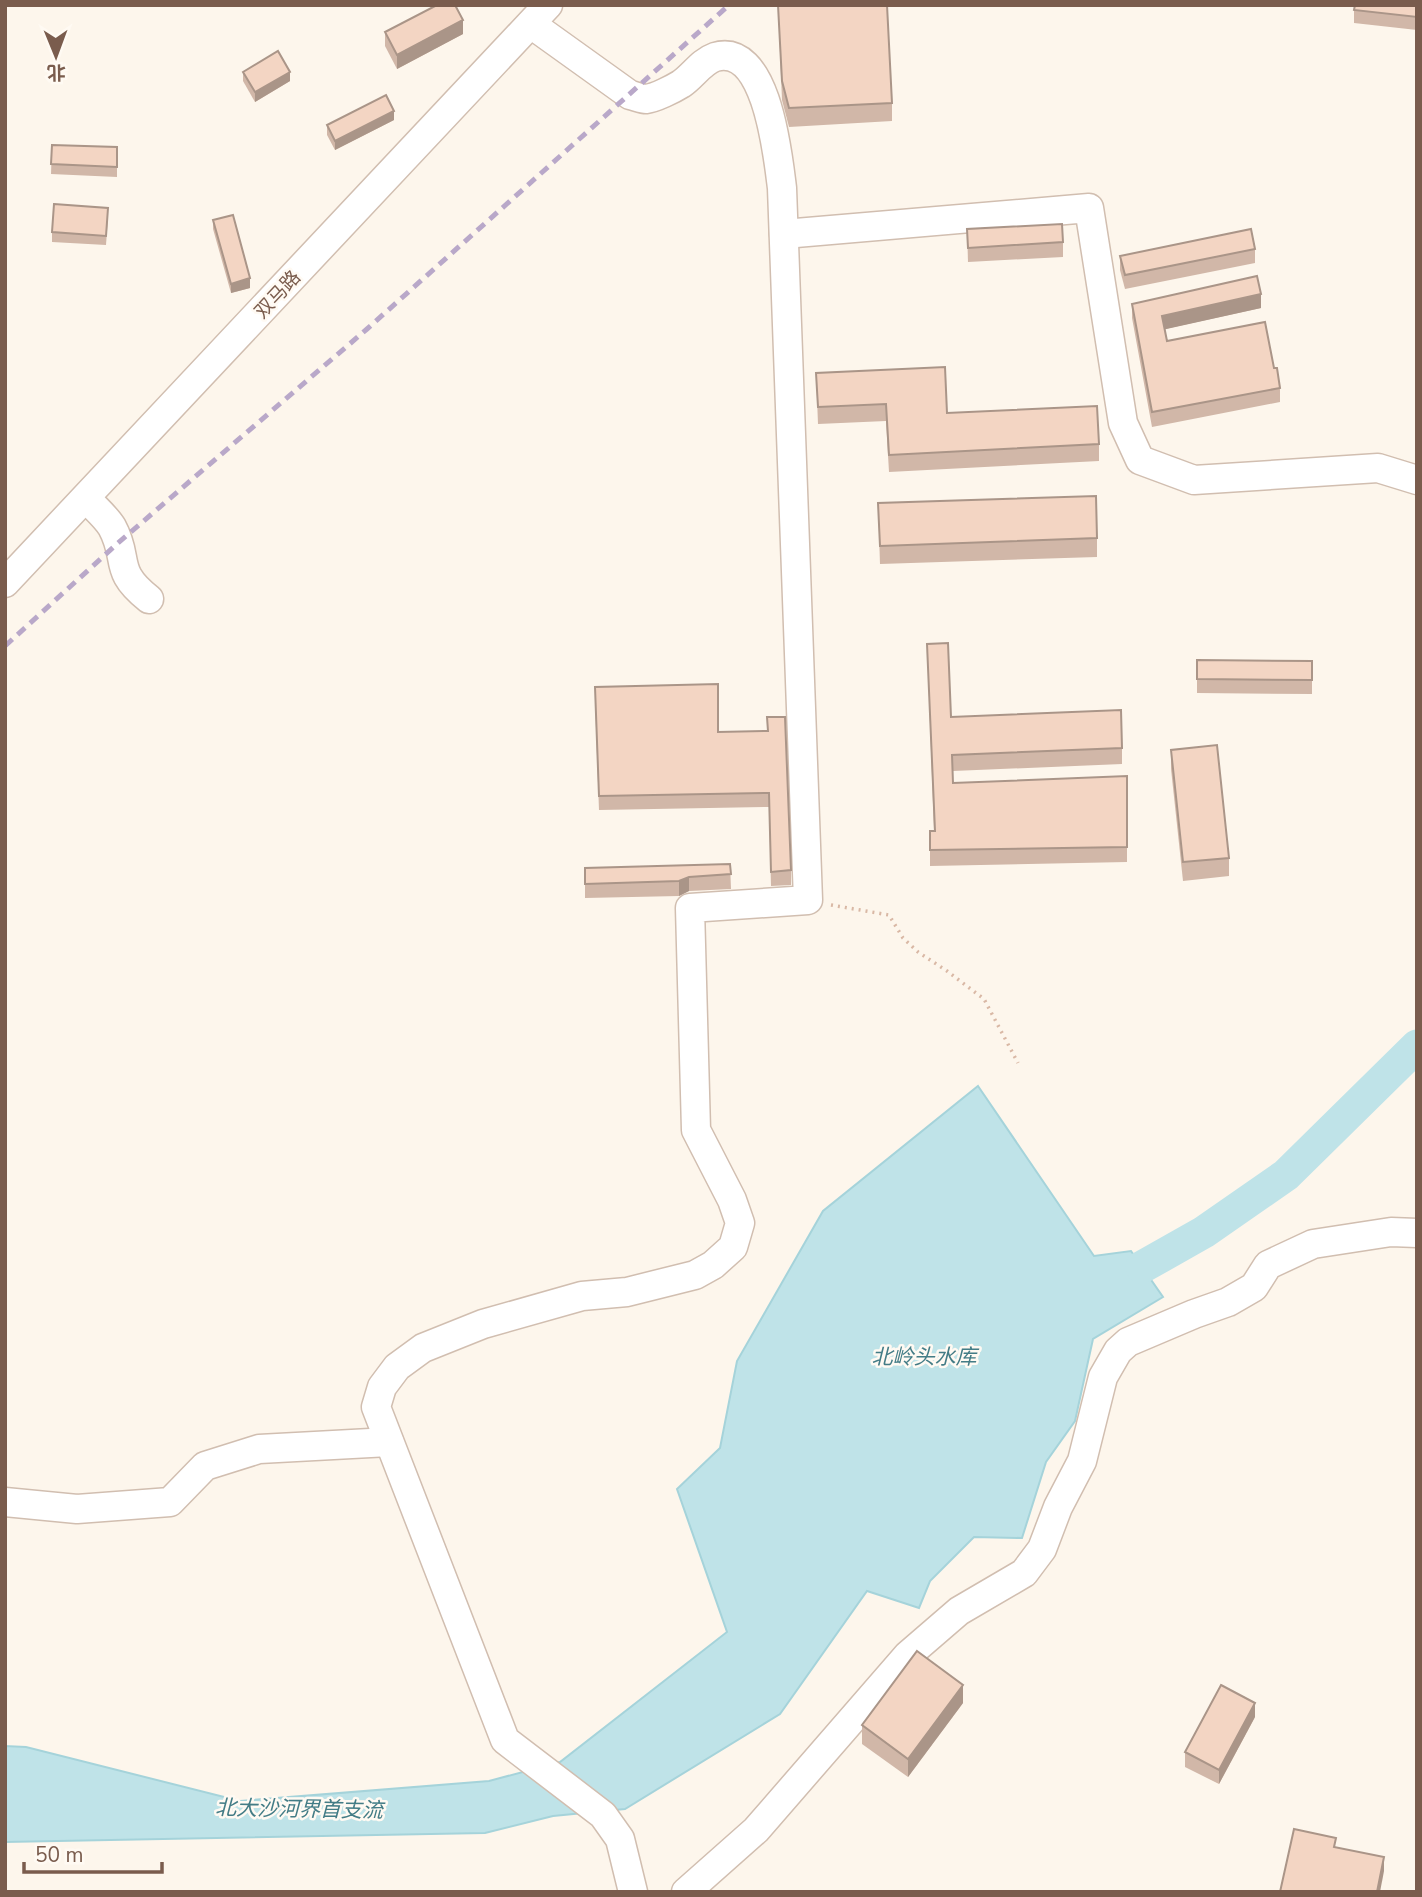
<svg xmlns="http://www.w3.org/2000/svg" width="1422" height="1897" font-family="'Nunito Sans','Noto Sans SC',sans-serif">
	<rect width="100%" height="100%" fill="#fdf6ec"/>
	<polygon fill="#bfe3e8" stroke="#a5d3da" stroke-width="2" points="978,1086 1094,1256 1131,1251 1163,1297 1093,1339 1075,1421 1046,1462 1022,1538 974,1537 930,1581 919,1608 867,1591 780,1714 625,1809 553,1816 485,1833 5,1842 5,1746 26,1747 240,1801 489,1781 560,1762 727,1632 677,1489 720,1448 737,1361 823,1211"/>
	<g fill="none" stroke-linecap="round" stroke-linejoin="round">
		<polyline stroke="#bfe3e8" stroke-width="33" points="1142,1267 1204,1232 1286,1175 1417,1046"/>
		<defs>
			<g id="minor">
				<path d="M 531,24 L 630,95 C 635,96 642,99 646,99 C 655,98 673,89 681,84 C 693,76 701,62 715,57 C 767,41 778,157 782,188 L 808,900 L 690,908 L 696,1130 L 732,1200 L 740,1223 L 733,1247 L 713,1265 L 695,1275 L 627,1292 L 582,1296 L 483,1324 L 423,1348 L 397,1367 L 382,1387 L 376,1407 L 505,1740 L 603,1815 L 620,1839 L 633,1892"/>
				<polyline points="784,234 1089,208 1123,423 1140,460 1194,480 1378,468 1417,480"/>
				<path d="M 86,498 C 94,507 106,517 112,527 C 130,560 112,570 149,599"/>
				<polyline points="5,583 548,5"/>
				<polyline points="5,1502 77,1509 170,1502 205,1466 259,1449 389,1442"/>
				<polyline points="686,1892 756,1830 908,1655 959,1611 1024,1573 1042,1549 1058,1507 1082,1461 1103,1377 1118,1351 1128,1342 1194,1314 1228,1302 1254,1287 1268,1265 1313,1244 1391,1232 1417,1233"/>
			</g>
		</defs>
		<use href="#minor" stroke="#d1beb0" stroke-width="31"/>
		<polyline stroke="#d9b8a5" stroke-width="3.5" stroke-dasharray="2 5" stroke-linecap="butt" points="831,905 889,915 903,938 918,952 947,971 984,999 1018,1063"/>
		<use href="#minor" stroke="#fff" stroke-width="28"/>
		<polyline stroke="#b9a8c9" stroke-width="5" stroke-dasharray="10 7" stroke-linecap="butt" points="5,646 118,543 367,329 729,5"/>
	</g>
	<g fill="#d1b7a8">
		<polygon points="778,5 892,103 892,121 789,127 782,100"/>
		<polygon points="1417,5 1417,30 1354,23 1354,10"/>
		<polygon points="385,32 463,34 397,69 385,46"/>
		<polygon points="243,72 290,81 255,102 243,81"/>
		<polygon points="394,120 335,150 327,135 327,125"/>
		<polygon points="52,145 117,147 117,177 51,174"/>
		<polygon points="108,217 106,245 52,242 52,232"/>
		<polygon points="213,220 250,288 231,293 213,229"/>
		<polygon points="967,229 1063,242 1063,257 968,262"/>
		<polygon points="1255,249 1255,263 1125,289 1120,270 1120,256"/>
		<polygon points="1132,304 1261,308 1165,329 1167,341 1274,368 1280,388 1280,402 1152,427 1132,318"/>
		<polygon points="816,373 947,413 1099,444 1099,461 889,472 886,421 818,424"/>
		<polygon points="878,503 1097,538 1097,557 880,564"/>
		<polygon points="927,644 951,717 1122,748 1122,764 953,771 953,783 1127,776 1127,862 930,866 930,831 934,831"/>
		<polygon points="1197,660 1312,661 1312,694 1197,693"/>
		<polygon points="595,701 718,732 767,731 791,870 791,885 771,886 769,807 599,810"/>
		<polygon points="1171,750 1229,858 1229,876 1183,881 1171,769"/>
		<polygon points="730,864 731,889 689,891 679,896 585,898 585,868"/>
		<polygon points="963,1703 908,1777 862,1744 862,1725"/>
		<polygon points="1255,1717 1219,1784 1185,1767 1185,1752"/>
	</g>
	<g fill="#aa9588">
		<polygon points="463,20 463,34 397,69 397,55"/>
		<polygon points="290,72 290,81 255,102 255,92"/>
		<polygon points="394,111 394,120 335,150 335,141"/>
		<polygon points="250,278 250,288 231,293 231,284"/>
		<polygon points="1261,294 1261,308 1162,330 1162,316"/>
		<polygon points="689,877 689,891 679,896 679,881"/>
		<polygon points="963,1685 963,1703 908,1777 908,1759"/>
		<polygon points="1255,1703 1255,1717 1219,1784 1219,1770"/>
		<polygon points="1384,1857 1384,1871 1380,1892 1377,1892"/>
	</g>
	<g fill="#f3d5c3" stroke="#aa9588" stroke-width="2">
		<polygon points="437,5 455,5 463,20 397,55 385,32"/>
		<polygon points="778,5 887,5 892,103 789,108 782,81"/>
		<polygon points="1355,5 1417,5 1417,17 1354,10"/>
		<polygon points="278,51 290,72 255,92 243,72"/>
		<polygon points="386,95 394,111 335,141 327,125"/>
		<polygon points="52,145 117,147 117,167 51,164"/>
		<polygon points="54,204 108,208 106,236 52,232"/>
		<polygon points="233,215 250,278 231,284 213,220"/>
		<polygon points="1062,224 1063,242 968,248 967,229"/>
		<polygon points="1251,229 1255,249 1125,275 1120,256"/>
		<polygon points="1257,276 1261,294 1162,316 1167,341 1265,322 1274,368 1277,368 1280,388 1152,412 1132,304"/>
		<polygon points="945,367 947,413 1097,406 1099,444 889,455 886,404 818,407 816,373"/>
		<polygon points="1096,496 1097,538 880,546 878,503"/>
		<polygon points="948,643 951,717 1121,710 1122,748 952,755 953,783 1127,776 1127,847 930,850 930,831 935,831 927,644"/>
		<polygon points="1197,660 1312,661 1312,680 1197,679"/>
		<polygon points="718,684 718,732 768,731 767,717 785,717 791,870 771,872 769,793 599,796 595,687"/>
		<polygon points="1217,745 1229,858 1183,862 1171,750"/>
		<polygon points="730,864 731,874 689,877 679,881 585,884 585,868"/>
		<polygon points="917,1651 963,1685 908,1759 862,1725"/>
		<polygon points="1221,1685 1255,1703 1219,1770 1185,1752"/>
		<polygon points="1294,1829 1336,1838 1334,1847 1384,1857 1377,1892 1280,1892"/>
	</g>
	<g text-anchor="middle" stroke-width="5" stroke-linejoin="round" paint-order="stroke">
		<g font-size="19" fill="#7a5c4d" stroke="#fffaf3">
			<text transform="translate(277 294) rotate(-47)" y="7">双马路</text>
		</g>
		<g font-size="21" font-style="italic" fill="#437c86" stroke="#fffaf3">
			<text x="924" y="1364">北岭头水库</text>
			<text transform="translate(299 1809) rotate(1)" y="7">北大沙河界首支流</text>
		</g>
	</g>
	<rect width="1422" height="1897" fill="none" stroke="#7a5c4d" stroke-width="14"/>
	<g transform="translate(56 56) rotate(179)" stroke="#fffaf3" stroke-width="5" paint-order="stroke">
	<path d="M0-5L12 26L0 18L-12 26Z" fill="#7a5c4d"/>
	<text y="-10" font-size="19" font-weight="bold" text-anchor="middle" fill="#7a5c4d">北</text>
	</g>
	<path d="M24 1862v10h138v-10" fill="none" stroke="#7a5c4d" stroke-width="3.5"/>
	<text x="35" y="1862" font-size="21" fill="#7a5c4d" stroke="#fffaf3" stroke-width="5" paint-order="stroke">50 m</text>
</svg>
